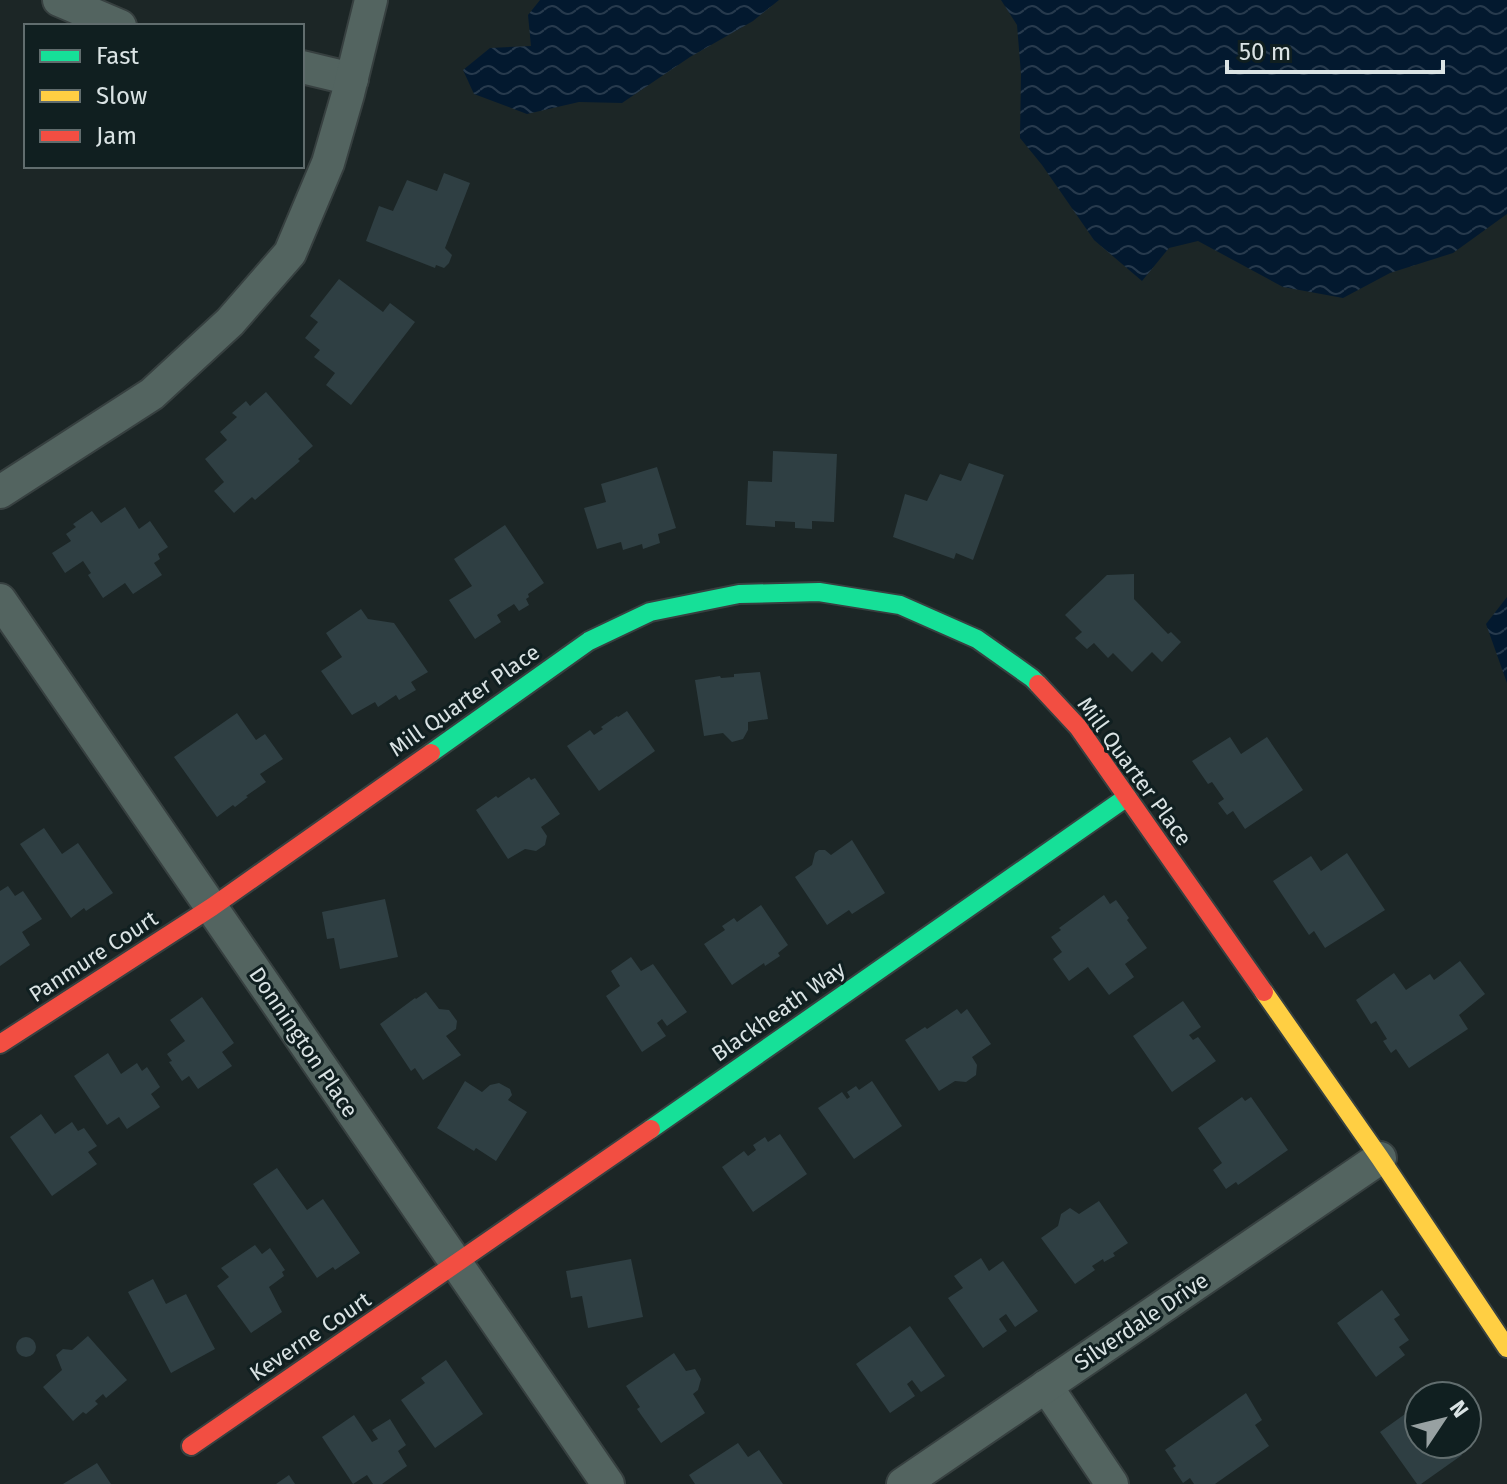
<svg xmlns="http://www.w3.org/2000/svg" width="1507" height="1484" font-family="'Fira Sans',sans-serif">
	<defs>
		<pattern id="water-waves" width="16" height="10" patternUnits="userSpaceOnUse" patternTransform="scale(2)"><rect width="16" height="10" fill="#03192f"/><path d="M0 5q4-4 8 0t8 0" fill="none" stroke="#273a4d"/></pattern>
	</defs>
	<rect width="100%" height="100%" fill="#1c2626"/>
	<g fill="url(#water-waves)">
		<polygon points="540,0 779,0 753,21 690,57 622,103 579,102 527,114 474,94 463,70 490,48 531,46 528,15"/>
		<polygon points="1001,0 1507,0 1507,214 1453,253 1390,273 1343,298 1283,287 1198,241 1169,248 1142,281 1094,240 1042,165 1020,138 1021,74 1017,25"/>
		<polygon points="1507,597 1507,683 1486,624"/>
	</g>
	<g fill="#2f3f43">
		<polygon points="444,173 470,183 445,248 452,255 449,263 444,268 436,265 435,268 366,241 379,206 393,211 407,180 437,191"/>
		<polygon points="339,279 383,312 390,303 415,322 351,405 326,385 335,373 314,357 320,350 305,338 318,322 310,316"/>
		<polygon points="266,392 313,446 298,459 300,461 255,500 252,497 234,513 214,491 224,482 205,459 227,440 220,432 237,417 232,413 246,401 250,406"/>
		<polygon points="773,451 837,454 834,522 812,521 812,529 795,528 795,522 775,521 775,527 746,525 748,481 772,482"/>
		<polygon points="969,463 1004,475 973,560 956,553 954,559 893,537 905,494 927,501 940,474 961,481"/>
		<polygon points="657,467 676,528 658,534 660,543 643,549 642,544 623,550 621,542 597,549 584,508 606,502 601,484"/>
		<polygon points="125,507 139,529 150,521 168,547 158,554 160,559 154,563 162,575 133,594 125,583 103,598 88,575 91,573 83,561 65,573 52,553 71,541 66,534 76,527 73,524 92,511 101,523"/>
		<polygon points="505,525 544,583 528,594 529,597 526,599 529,605 519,611 514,604 497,615 501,622 475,639 449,600 472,586 454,559"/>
		<polygon points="1134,574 1134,599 1168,634 1171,632 1181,642 1162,662 1152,652 1132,672 1113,653 1108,658 1094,643 1087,649 1075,638 1082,632 1065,615 1107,575"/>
		<polygon points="361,609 368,619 394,623 428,672 411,682 416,690 399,700 396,695 378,707 375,702 352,715 321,671 342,657 326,633"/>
		<polygon points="760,672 768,719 748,722 748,730 743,739 732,742 723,733 704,736 695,680 720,676 721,678 734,677 734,674"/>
		<polygon points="627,711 655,751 599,791 567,746 590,730 594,735 603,729 601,727 617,716 618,717"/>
		<polygon points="237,713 256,740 265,734 283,759 260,774 266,782 246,796 248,797 235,807 233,805 217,817 174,757"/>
		<polygon points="1230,737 1241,754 1267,737 1303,790 1245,829 1233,811 1227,815 1218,803 1224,799 1212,782 1208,784 1192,761"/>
		<polygon points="529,777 531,780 535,778 560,814 541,827 547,836 545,845 536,851 525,849 508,859 476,810 496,796 498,798"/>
		<polygon points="44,828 62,854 78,843 113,893 86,911 84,908 71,918 20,844"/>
		<polygon points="852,840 885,893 852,914 849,910 827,925 795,877 812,865 815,853 819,850 825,850 831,855"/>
		<polygon points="1347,853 1385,910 1325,948 1314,931 1309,935 1273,881 1311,856 1321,871"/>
		<polygon points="8,886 15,896 23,891 42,919 22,932 30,945 0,966 0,891"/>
		<polygon points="1104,895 1110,904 1116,900 1129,918 1127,920 1147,948 1125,964 1134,977 1109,995 1088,967 1069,981 1053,959 1062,952 1051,937 1061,930 1059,928"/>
		<polygon points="385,899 398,957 340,969 334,938 327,939 322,912"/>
		<polygon points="761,905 788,945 778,953 780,956 765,966 764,963 732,985 704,944 725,930 722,926 734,918 737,922"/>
		<polygon points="631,957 641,971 653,964 687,1012 667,1026 662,1019 657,1023 666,1036 642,1052 606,996 620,986 611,971"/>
		<polygon points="1460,961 1485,994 1459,1015 1468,1029 1409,1068 1396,1049 1391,1053 1383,1041 1387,1039 1376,1021 1371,1024 1356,1000 1394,973 1406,990 1430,974 1434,980"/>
		<polygon points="426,992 439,1009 449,1010 457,1021 456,1029 446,1036 461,1055 423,1080 415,1068 411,1071 380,1024 415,998 416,999"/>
		<polygon points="202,997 234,1043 222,1052 232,1066 198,1089 189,1076 182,1081 169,1062 172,1061 167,1054 185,1041 170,1020"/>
		<polygon points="1183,1001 1201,1027 1189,1035 1193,1040 1198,1037 1216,1061 1172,1092 1133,1036"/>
		<polygon points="957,1009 961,1014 967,1009 991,1044 972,1057 977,1065 976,1075 966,1082 955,1081 939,1091 905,1040 925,1027 927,1029"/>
		<polygon points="108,1053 121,1074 137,1063 142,1071 147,1067 160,1087 151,1094 160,1107 127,1129 119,1117 107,1125 74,1076"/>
		<polygon points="465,1081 482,1092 490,1085 499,1083 510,1089 512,1095 508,1100 527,1112 496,1161 476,1148 474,1151 437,1128"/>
		<polygon points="872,1081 902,1126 854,1159 818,1108 842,1092 847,1099 850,1097 847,1092 856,1086 859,1090"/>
		<polygon points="1242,1097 1245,1101 1251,1097 1288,1150 1238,1185 1236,1182 1226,1189 1213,1170 1222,1163 1198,1128"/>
		<polygon points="41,1114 55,1134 72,1122 78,1131 84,1128 97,1146 88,1152 97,1164 52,1196 10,1137"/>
		<polygon points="780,1134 807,1174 753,1212 722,1167 744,1151 748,1156 756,1150 753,1145 765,1137 768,1142"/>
		<polygon points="277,1168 307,1210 323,1199 360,1253 335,1270 333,1267 317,1278 253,1184"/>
		<polygon points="1099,1201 1128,1243 1113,1253 1115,1256 1104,1262 1103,1259 1092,1266 1095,1270 1075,1284 1041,1238 1058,1226 1061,1214 1070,1208 1079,1214"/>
		<polygon points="255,1245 262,1254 270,1248 285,1270 282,1272 284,1276 269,1287 282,1312 251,1333 217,1286 229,1277 221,1268"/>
		<polygon points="981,1258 989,1271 1003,1261 1038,1311 1015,1327 1006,1314 999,1319 1007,1331 983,1348 948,1298 963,1288 954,1276"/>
		<polygon points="631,1259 643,1317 588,1328 582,1296 571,1298 566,1271"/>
		<polygon points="153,1279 166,1304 186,1294 215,1349 171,1373 128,1292"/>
		<polygon points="1382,1290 1400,1315 1394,1319 1409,1340 1399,1347 1405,1355 1376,1377 1337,1323"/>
		<polygon points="910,1326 945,1376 921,1392 912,1380 907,1384 915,1396 890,1413 856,1364"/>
		<polygon points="88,1336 127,1380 106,1398 103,1394 95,1401 98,1404 86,1414 83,1412 73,1421 43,1387 62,1370 56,1355 63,1349 72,1350"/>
		<circle cx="26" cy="1347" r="10"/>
		<polygon points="674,1353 686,1371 695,1369 701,1379 698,1390 693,1394 705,1413 661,1443 637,1409 640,1407 626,1386"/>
		<polygon points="446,1360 483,1414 435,1448 401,1400 425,1383 421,1378"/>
		<polygon points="1246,1393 1262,1420 1255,1425 1269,1446 1215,1484 1194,1484 1190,1478 1183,1483 1173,1468 1176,1466 1165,1450"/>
		<polygon points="1419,1404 1419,1444 1454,1444 1462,1455 1421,1484 1417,1484 1380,1432"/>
		<polygon points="354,1415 372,1442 378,1439 372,1430 390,1419 406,1445 398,1451 407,1466 382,1484 373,1484 367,1475 353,1484 322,1437"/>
		<polygon points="738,1443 748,1457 759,1450 783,1484 695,1484 689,1475"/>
		<polygon points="97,1463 111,1484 63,1484"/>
		<polygon points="289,1475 295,1484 276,1484"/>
	</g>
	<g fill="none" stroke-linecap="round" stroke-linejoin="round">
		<defs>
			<g id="street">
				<polyline points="59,0 120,26"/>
				<polyline points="302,67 352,79"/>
				<polyline points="0,492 152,394 230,322 290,253 328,163 348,94 371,0"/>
				<polyline points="0,600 608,1484"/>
				<polyline points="1046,1386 1112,1484"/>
				<polyline points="903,1484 1380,1158"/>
			</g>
			<g id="fast">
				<polyline points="431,753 589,641 650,612 739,594 819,592 900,605 977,639 1032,678 1038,684"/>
				<polyline points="651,1129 1127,797"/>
			</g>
			<polyline id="slow" points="1264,992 1380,1158 1507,1348"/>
			<g id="jam">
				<polyline points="1038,684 1078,727 1264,992"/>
				<polyline points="0,1044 212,907 431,753"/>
				<polyline points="191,1446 651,1129"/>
			</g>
		</defs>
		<use href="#street" stroke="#374040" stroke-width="36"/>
		<use href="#fast" stroke="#374040" stroke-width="22"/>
		<use href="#slow" stroke="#374040" stroke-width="22"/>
		<use href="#jam" stroke="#374040" stroke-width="22"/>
		<use href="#street" stroke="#536460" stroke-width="32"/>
		<use href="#fast" stroke="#16e098" stroke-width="18"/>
		<use href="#slow" stroke="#ffcf43" stroke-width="18"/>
		<use href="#jam" stroke="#f24e42" stroke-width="18"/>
	</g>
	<g text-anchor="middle" stroke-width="6" stroke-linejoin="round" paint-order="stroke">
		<g font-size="22" fill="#dae3e4" stroke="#101f20">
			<text transform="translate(464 700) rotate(-35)" y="8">Mill Quarter Place</text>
			<text transform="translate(1135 771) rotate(54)" y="8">Mill Quarter Place</text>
			<text transform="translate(93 956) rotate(-33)" y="8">Panmure Court</text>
			<text transform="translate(778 1011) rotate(-35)" y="8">Blackheath Way</text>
			<text transform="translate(304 1042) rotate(56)" y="8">Donnington Place</text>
			<text transform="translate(1141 1321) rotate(-34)" y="8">Silverdale Drive</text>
			<text transform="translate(310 1336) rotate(-34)" y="8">Keverne Court</text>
		</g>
	</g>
	<rect x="24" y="24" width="280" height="144" fill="#101f20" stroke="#616d6e" stroke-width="2"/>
	<rect x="40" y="50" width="40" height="12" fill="#16e098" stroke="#616d6e" stroke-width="2"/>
	<text x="96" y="64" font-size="24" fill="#dae3e4">Fast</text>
	<rect x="40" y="90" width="40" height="12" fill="#ffcf43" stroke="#616d6e" stroke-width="2"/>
	<text x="96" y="104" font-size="24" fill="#dae3e4">Slow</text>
	<rect x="40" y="130" width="40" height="12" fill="#f24e42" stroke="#616d6e" stroke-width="2"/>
	<text x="96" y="144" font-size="24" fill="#dae3e4">Jam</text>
	<g transform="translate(1443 1420) rotate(55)"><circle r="38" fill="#101f20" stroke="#616d6e" stroke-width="2"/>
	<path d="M0-6L14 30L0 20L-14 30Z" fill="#98a1a2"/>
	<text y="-12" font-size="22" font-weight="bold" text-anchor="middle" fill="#dae3e4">N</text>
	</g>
	<path d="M1227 60v12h216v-12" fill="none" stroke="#dae3e4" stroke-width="4"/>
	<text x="1239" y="60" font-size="24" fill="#dae3e4" stroke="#101f20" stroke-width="6" paint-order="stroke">50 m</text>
</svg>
